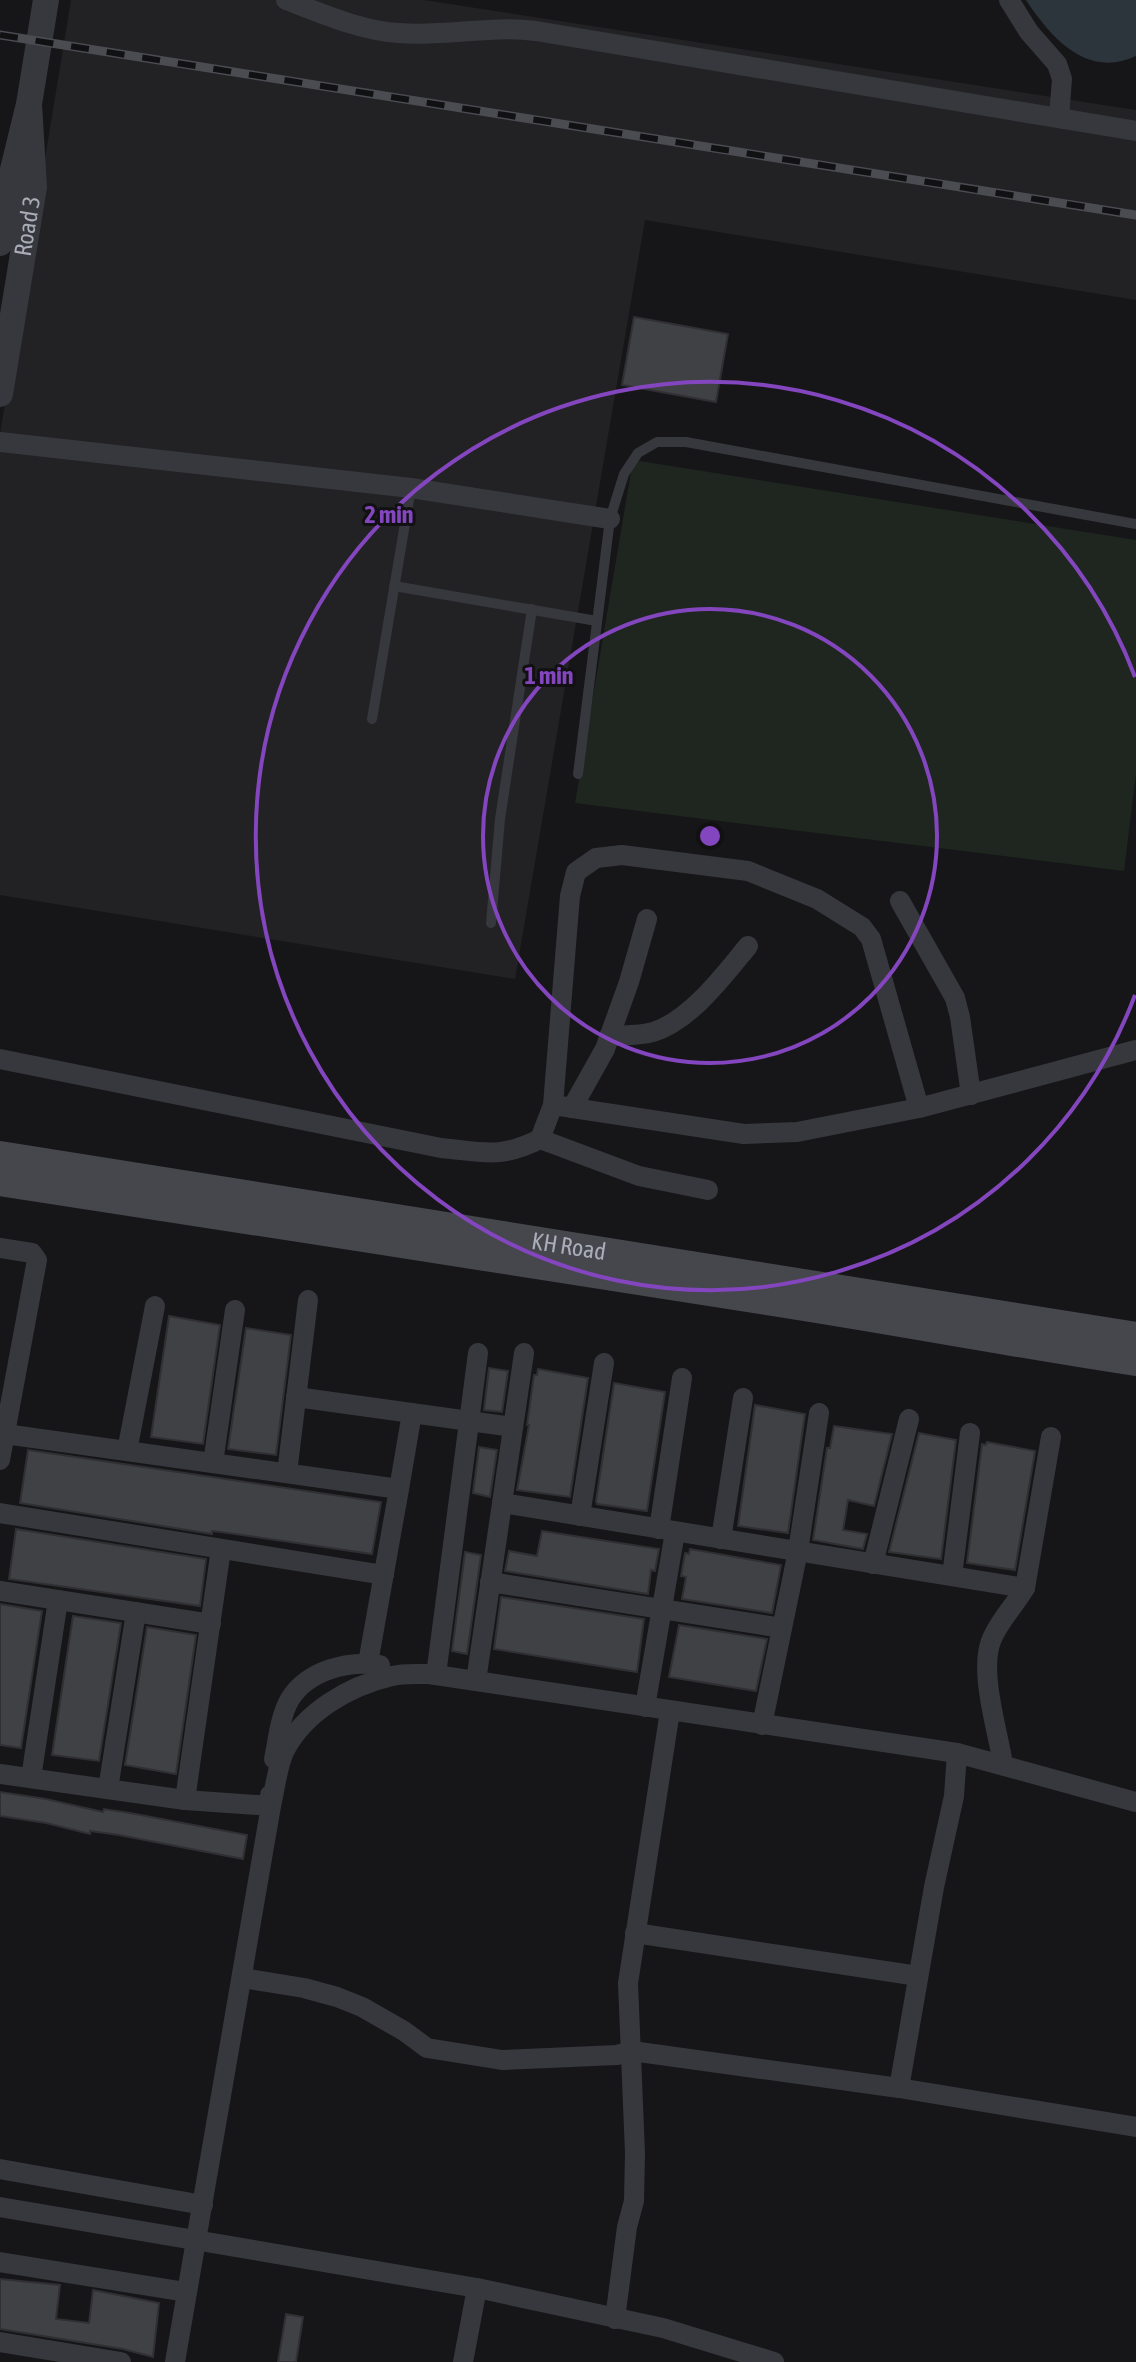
<svg xmlns="http://www.w3.org/2000/svg" width="1136" height="2362" font-family="'Asap Condensed',sans-serif">
	<rect width="100%" height="100%" fill="#161618"/>
	<polygon fill="#222225" points="71,0 424,0 1136,110 1136,300 645,220 515,979 0,895 0,434"/>
	<polygon fill="#1e261f" points="633,460 1136,540 1136,774 1124,871 575,803"/>
	<path fill="#2c353c" d="M 1026,0 L 1136,0 L 1136,56 C 1087,79 1051,38 1026,0 Z"/>
	<g fill="#404145" stroke="#303034" stroke-width="2">
		<polygon points="634,317 728,334 716,402 622,385"/>
		<polygon points="169,1316 220,1325 203,1444 151,1437"/>
		<polygon points="246,1328 291,1335 276,1455 228,1449"/>
		<polygon points="489,1368 508,1371 502,1412 484,1410"/>
		<polygon points="538,1369 588,1378 570,1497 517,1490 529,1425 527,1425 534,1375 537,1375"/>
		<polygon points="614,1383 665,1392 647,1511 597,1504 596,1501"/>
		<polygon points="755,1405 805,1414 788,1533 738,1526"/>
		<polygon points="834,1426 892,1434 874,1506 848,1500 843,1530 867,1534 863,1549 813,1540 827,1448 830,1448"/>
		<polygon points="919,1433 956,1440 941,1559 889,1552"/>
		<polygon points="987,1442 1035,1451 1015,1570 967,1563 982,1444 986,1445"/>
		<polygon points="479,1447 497,1450 490,1497 473,1493"/>
		<polygon points="28,1450 381,1502 372,1554 221,1532 212,1531 212,1534 20,1503"/>
		<polygon points="16,1529 206,1559 200,1606 9,1579"/>
		<polygon points="542,1531 659,1549 655,1571 651,1570 648,1594 505,1571 509,1551 537,1556"/>
		<polygon points="690,1549 781,1565 772,1613 682,1599 686,1577 681,1576 685,1553 689,1554"/>
		<polygon points="465,1552 481,1555 467,1654 452,1651"/>
		<polygon points="501,1597 644,1619 637,1672 494,1649"/>
		<polygon points="0,1604 42,1611 21,1748 0,1745"/>
		<polygon points="73,1616 121,1623 99,1761 52,1755"/>
		<polygon points="679,1625 767,1639 756,1691 669,1677"/>
		<polygon points="147,1627 196,1635 176,1774 125,1765"/>
		<polygon points="0,1792 46,1799 103,1812 104,1809 130,1813 247,1835 243,1859 119,1835 90,1831 90,1834 46,1823 0,1816"/>
		<polygon points="0,2279 60,2285 56,2319 89,2323 93,2290 159,2303 153,2357 123,2349 0,2329"/>
		<polygon points="286,2314 303,2317 296,2362 278,2362"/>
	</g>
	<g fill="none" stroke-linecap="round" stroke-linejoin="round">
		<g stroke="#37383d" stroke-width="10">
			<polyline points="394,586 597,621"/>
			<polyline points="372,719 411,488"/>
			<polyline points="578,774 610,519 624,474 638,453 657,442 686,442 1136,524"/>
			<polyline points="491,923 500,819 532,609"/>
		</g>
		<g stroke="#37383d" stroke-width="20">
			<path d="M 286,0 C 321,13 361,31 399,33 C 445,37 490,25 536,31 L 1136,131"/>
			<polyline points="1009,0 1029,32 1057,64 1062,79 1059,117"/>
			<polyline points="0,442 411,488 610,519"/>
			<polyline points="900,901 955,998 960,1017 971,1095"/>
			<path d="M 609,1036 C 623,1035 640,1036 653,1032 C 690,1021 724,975 748,946"/>
			<path d="M 0,1059 L 441,1148 C 484,1152 500,1159 540,1139 L 553,1105 L 570,896 L 576,872 L 596,858 L 622,855 L 748,871 L 817,899 L 862,927 L 871,939 L 919,1108"/>
			<polyline points="553,1105 744,1134 797,1132 919,1108 1136,1050"/>
			<polyline points="572,1108 605,1049 629,982 647,919"/>
			<polyline points="540,1139 639,1176 708,1190"/>
			<polyline points="0,1248 32,1253 37,1260 0,1460"/>
			<polyline points="296,1397 513,1427"/>
			<polyline points="5,1434 399,1489 368,1663"/>
			<polyline points="127,1451 155,1306"/>
			<polyline points="213,1463 235,1310"/>
			<polyline points="287,1473 308,1300"/>
			<polyline points="399,1489 412,1413"/>
			<polyline points="502,1503 1025,1588 1051,1437"/>
			<polyline points="0,1513 384,1575"/>
			<polyline points="580,1516 604,1363"/>
			<polyline points="659,1529 682,1378"/>
			<polyline points="721,1539 743,1398"/>
			<polyline points="873,1564 909,1419"/>
			<polyline points="952,1576 970,1433"/>
			<polyline points="490,1582 782,1628"/>
			<polyline points="0,1591 211,1624"/>
			<polyline points="436,1675 478,1353"/>
			<polyline points="476,1681 524,1353"/>
			<polyline points="645,1707 675,1532"/>
			<polyline points="762,1725 798,1551 819,1413"/>
			<path d="M 274,1759 C 278,1740 280,1716 290,1699 C 308,1670 349,1660 380,1665"/>
			<path d="M 1003,1764 C 998,1731 979,1673 991,1641 C 998,1622 1015,1605 1025,1588"/>
			<polyline points="0,1774 185,1800 271,1806 270,1795"/>
			<polyline points="31,1778 58,1600"/>
			<polyline points="108,1789 136,1612"/>
			<polyline points="185,1800 221,1549"/>
			<polyline points="635,1933 918,1976"/>
			<polyline points="243,1978 304,1988 337,1997 362,2007 404,2031 427,2048 502,2060 617,2055 632,2051 899,2088 1136,2127"/>
			<polyline points="899,2088 934,1887 954,1796 957,1753"/>
			<polyline points="0,2169 203,2205"/>
			<polyline points="0,2207 477,2288 663,2328 774,2362"/>
			<polyline points="0,2262 186,2292"/>
			<polyline points="615,2319 627,2227 634,2201 635,2153 628,1983 670,1711"/>
			<polyline points="0,2342 121,2362"/>
			<path d="M 175,2362 L 271,1806 C 275,1789 277,1768 284,1752 C 304,1712 349,1686 392,1676 C 403,1673 417,1674 429,1674 L 957,1753 L 1136,1802"/>
			<polyline points="463,2362 477,2288"/>
		</g>
		<g stroke="#37383d" stroke-width="26">
			<polyline points="0,243 9,186 29,104 46,0"/>
			<path id="s1" d="M 0,394 L 34,187 L 29,104"/>
		</g>
		<g stroke="#45474d" stroke-width="30">
			<path id="s2" d="M 0,1156 L 1136,1337"/>
			<path d="M 0,1181 C 254,1219 506,1260 760,1299 C 885,1318 1010,1342 1136,1361"/>
		</g>
		<defs>
			<polyline id="rail" points="0,35 1136,215"/>
		</defs>
		<use href="#rail" stroke="#4a4c52" stroke-width="9"/>
		<use href="#rail" stroke="#111113" stroke-width="6" stroke-dasharray="18" stroke-linecap="butt"/>
	</g>
	<g fill="none" stroke="#8446be" stroke-width="4">
		<circle cx="710" cy="836" r="227"/>
		<path d="M1135 995A454 454 0 1 1 1135 677"/>
	</g>
	<g text-anchor="middle" stroke-width="6" stroke-linejoin="round" paint-order="stroke">
		<g font-size="24" fill="#a8adb8" stroke="#111113">
			<text dy="8" stroke="none"><textPath href="#s1" startOffset="170">Road 3</textPath></text>
			<text dy="8" stroke="none"><textPath href="#s2" startOffset="576">KH Road</textPath></text>
		</g>
	</g>
	<circle cx="710" cy="836" r="12" fill="#8446be" stroke="#111113" stroke-width="4"/>
	<g font-size="24" text-anchor="middle" font-weight="bold" fill="#8446be" stroke="#111113" stroke-width="6" stroke-linejoin="round" paint-order="stroke">
		<text x="389" y="523">2 min</text>
		<text x="549" y="684">1 min</text>
	</g>
</svg>
